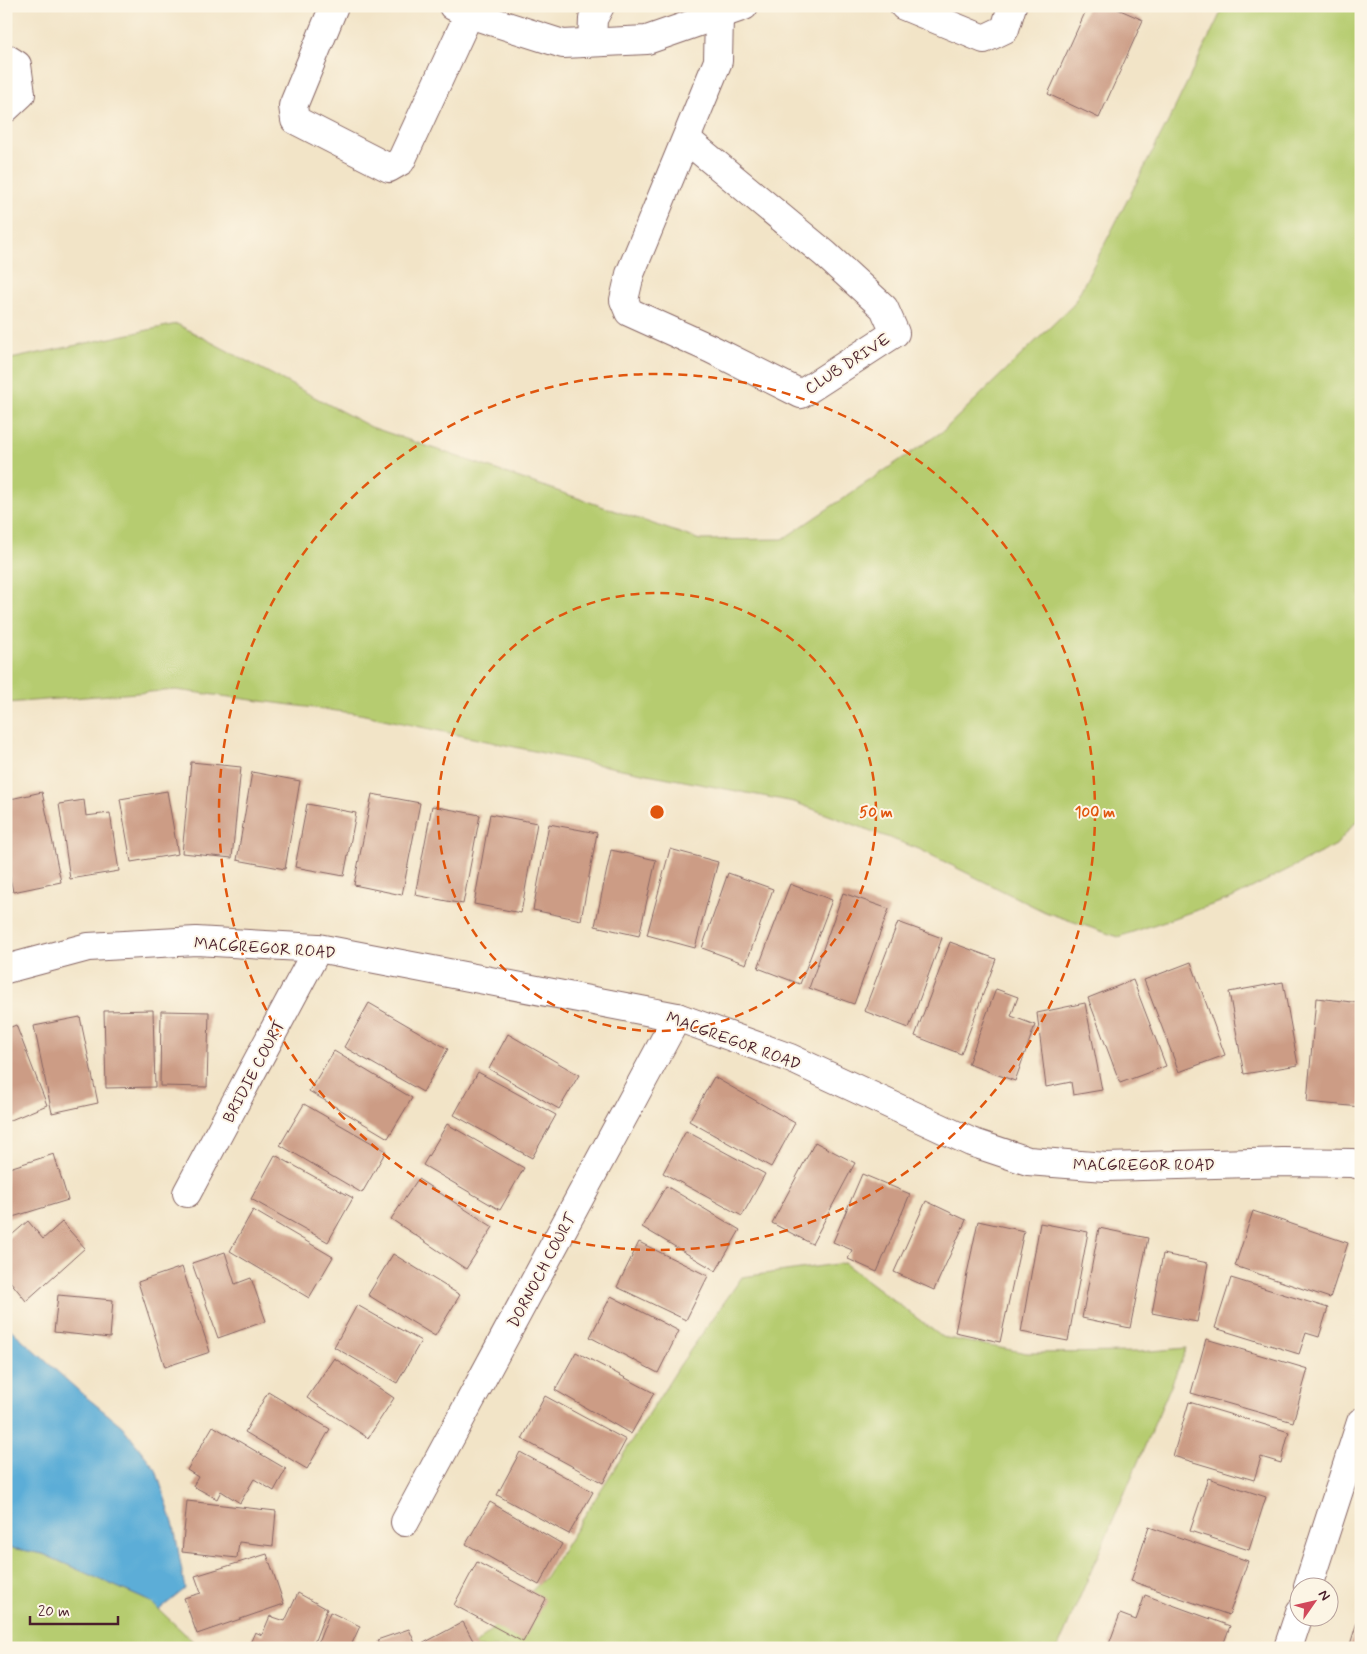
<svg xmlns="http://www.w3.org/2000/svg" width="1367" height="1654" font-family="Mynerve,sans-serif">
	<rect width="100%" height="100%" fill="#fcf5e5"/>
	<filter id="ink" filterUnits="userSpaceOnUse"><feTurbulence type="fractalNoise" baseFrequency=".02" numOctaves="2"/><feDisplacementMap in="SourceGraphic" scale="10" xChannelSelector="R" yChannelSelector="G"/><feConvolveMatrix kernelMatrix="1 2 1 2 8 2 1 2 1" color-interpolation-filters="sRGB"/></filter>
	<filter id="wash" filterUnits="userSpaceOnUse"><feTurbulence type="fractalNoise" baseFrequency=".0096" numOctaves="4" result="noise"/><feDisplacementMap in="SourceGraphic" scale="20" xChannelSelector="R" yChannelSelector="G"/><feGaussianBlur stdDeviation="1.12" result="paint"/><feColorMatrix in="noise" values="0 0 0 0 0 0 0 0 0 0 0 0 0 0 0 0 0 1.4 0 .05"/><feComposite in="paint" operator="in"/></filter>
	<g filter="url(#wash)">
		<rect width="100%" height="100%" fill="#f2e4c7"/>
		<g fill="#b6cc70" stroke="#80764e">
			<polygon points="1224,6 1361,6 1361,695 1358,700 1361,739 1361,816 1336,845 1232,898 1118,937 1045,912 919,849 794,802 590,763 360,714 176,690 6,703 6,360 177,324 371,427 700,540 783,539 943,431 1073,305 1170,118"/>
			<polygon points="844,1263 942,1337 1027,1353 1139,1352 1187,1348 1058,1648 472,1648 545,1578 680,1365 742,1277"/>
			<polygon points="6,1547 43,1554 151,1602 200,1648 6,1648"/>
		</g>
		<polygon fill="#5cadd7" stroke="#536681" points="6,1325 80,1392 122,1426 156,1470 174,1526 185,1589 159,1610 151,1602 43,1554 6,1547"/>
		<g id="blocks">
			<g fill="#cc9c85">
				<polygon points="1088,6 1111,6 1143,20 1099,118 1048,94"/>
				<polygon points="191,762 241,767 232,858 182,853"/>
				<polygon points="252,772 300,781 285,869 237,860"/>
				<polygon points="167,791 178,854 131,862 120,799"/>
				<polygon points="42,792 61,882 13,892 6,858 6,800"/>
				<polygon points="372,794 420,803 402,895 354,885"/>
				<polygon points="84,800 86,816 110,813 119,871 70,879 59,804"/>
				<polygon points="307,804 356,813 344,876 295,867"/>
				<polygon points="432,806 480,815 463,904 415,895"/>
				<polygon points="490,814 537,823 521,913 474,904"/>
				<polygon points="549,824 597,833 581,920 533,910"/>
				<polygon points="670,849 718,862 695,948 647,935"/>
				<polygon points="611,850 656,860 639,936 595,926"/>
				<polygon points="728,873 773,889 746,964 702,948"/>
				<polygon points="790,884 832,900 800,984 758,968"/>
				<polygon points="843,893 889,909 854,1004 809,988"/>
				<polygon points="898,922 942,938 909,1028 864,1011"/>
				<polygon points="950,942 996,959 961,1054 915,1036"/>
				<polygon points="1191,962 1225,1055 1179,1072 1144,980"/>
				<polygon points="1133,980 1166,1066 1120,1083 1088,998"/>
				<polygon points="1283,982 1298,1065 1244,1074 1229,992"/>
				<polygon points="996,989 1018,997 1011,1016 1035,1025 1015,1081 968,1064"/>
				<polygon points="1316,998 1361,1003 1361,1107 1307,1102"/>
				<polygon points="369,1003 448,1049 423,1092 344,1047"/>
				<polygon points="1085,1003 1102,1090 1073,1095 1071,1082 1046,1087 1037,1013"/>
				<polygon points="153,1010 155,1087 106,1088 104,1011"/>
				<polygon points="161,1011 209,1012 207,1087 160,1086"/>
				<polygon points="80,1017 98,1103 52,1113 34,1026"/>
				<polygon points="16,1025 47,1105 6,1122 6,1029"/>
				<polygon points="508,1034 579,1075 559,1109 489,1069"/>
				<polygon points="334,1051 412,1098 388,1138 309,1091"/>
				<polygon points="478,1072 556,1115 532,1158 454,1115"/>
				<polygon points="714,1077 795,1123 771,1167 689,1121"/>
				<polygon points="304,1104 386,1151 362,1193 280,1145"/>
				<polygon points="447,1124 524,1168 500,1210 423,1165"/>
				<polygon points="686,1131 765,1174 742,1216 663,1173"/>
				<polygon points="815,1142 855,1163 812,1244 772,1223"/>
				<polygon points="54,1154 68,1200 6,1219 6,1169"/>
				<polygon points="275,1155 353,1198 328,1242 251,1199"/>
				<polygon points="862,1174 910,1194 877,1272 848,1259 852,1250 833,1242"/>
				<polygon points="418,1179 493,1227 466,1269 391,1219"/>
				<polygon points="666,1186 740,1230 716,1271 642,1227"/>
				<polygon points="926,1201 966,1220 934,1290 894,1272"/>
				<polygon points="253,1210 333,1257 309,1298 230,1251"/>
				<polygon points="1253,1211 1348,1243 1330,1298 1235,1266"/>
				<polygon points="28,1221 43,1239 62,1222 85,1248 26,1301 6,1276 6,1240"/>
				<polygon points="978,1221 1024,1231 1000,1342 955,1332"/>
				<polygon points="1040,1223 1088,1232 1068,1341 1021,1332"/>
				<polygon points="1099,1228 1148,1238 1130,1328 1082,1318"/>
				<polygon points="639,1242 708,1276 686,1320 617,1287"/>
				<polygon points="225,1252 235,1284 251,1278 266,1321 218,1338 192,1263"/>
				<polygon points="393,1254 460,1295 435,1336 368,1295"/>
				<polygon points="1163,1254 1208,1263 1197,1322 1152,1313"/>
				<polygon points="182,1267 210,1352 165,1367 138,1282"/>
				<polygon points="1231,1278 1328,1308 1319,1337 1306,1333 1299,1354 1215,1328"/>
				<polygon points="58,1295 113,1300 110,1338 54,1332"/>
				<polygon points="611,1296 679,1331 658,1373 590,1337"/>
				<polygon points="357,1305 421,1341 397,1383 334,1347"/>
				<polygon points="1206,1339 1308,1369 1293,1422 1191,1393"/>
				<polygon points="576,1352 654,1393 631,1434 555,1390"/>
				<polygon points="334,1358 394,1398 368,1438 307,1398"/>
				<polygon points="268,1392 330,1429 307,1469 245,1432"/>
				<polygon points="545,1396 626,1440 603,1483 522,1439"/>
				<polygon points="1189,1402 1289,1432 1281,1463 1261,1457 1254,1480 1173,1456"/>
				<polygon points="213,1426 286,1469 274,1491 254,1479 240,1503 221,1491 217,1499 193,1486 198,1477 187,1470"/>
				<polygon points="520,1452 593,1492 569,1534 497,1495"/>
				<polygon points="1208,1478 1266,1497 1249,1550 1190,1531"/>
				<polygon points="187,1501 276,1511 273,1546 239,1542 237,1558 182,1552"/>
				<polygon points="490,1502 562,1544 539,1585 466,1544"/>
				<polygon points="1149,1527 1248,1561 1229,1615 1131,1581"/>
				<polygon points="267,1554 284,1604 197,1634 184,1598 201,1593 195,1576"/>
				<polygon points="477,1562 546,1599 523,1642 454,1605"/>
				<polygon points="298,1593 327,1609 312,1648 248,1648 255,1632 262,1635 270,1616 285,1621"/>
				<polygon points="1145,1595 1230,1626 1222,1648 1119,1648 1109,1644 1120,1614 1136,1620"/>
				<polygon points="330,1612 360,1626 350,1648 316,1648"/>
				<polygon points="1360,1612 1361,1648 1349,1648"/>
				<polygon points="463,1622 477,1648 421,1648 420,1645"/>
				<polygon points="409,1629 417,1648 381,1648 377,1640"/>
			</g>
		</g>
	</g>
	<g filter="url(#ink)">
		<use href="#blocks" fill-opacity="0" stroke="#856462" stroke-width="1"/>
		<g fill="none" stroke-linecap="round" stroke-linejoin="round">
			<defs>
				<g id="minor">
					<polyline points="334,6 293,106 295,120 389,168 401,161 469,14"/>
					<polyline points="453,6 469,14 563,44 647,40 744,6"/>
					<polyline points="904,6 984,39 1005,29 1012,6"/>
					<polyline points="592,42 593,19 600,6"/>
					<polyline points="6,58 17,65 21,94 6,108"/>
					<polyline points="686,139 825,254 884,308 895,333 801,394 711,349 629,312 624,300 630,274 718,61 719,16"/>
					<polyline points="6,969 88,947 196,941 318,948 677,1017 790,1058 971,1142 1028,1161 1106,1167 1283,1162 1352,1163 1361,1165"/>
					<polyline points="187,1193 318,948"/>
					<polyline points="405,1522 677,1017"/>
					<polyline points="1308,1586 1361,1422"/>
					<polyline points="1288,1648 1300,1612"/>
				</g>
			</defs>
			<use href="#minor" stroke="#856462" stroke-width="30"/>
			<use href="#minor" stroke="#fff" stroke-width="28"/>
		</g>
	</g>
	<g fill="none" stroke="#e0560e" stroke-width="2.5" stroke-dasharray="9 6">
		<circle cx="657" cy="812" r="219"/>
		<circle cx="657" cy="812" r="438"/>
	</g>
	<g text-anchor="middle" stroke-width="4" stroke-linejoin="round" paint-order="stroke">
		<g font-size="16" fill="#4a1f2b" stroke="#fcf5e5">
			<text transform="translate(847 363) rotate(-33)" y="6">CLUB DRIVE</text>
			<text transform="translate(265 947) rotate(4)" y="6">MACGREGOR ROAD</text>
			<text transform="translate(734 1040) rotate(20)" y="6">MACGREGOR ROAD</text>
			<text transform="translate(253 1071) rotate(-62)" y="6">BRIDIE COURT</text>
			<text x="1144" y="1170">MACGREGOR ROAD</text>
			<text transform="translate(541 1270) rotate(-62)" y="6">DORNOCH COURT</text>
		</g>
	</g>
	<circle cx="657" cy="812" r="8" fill="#e0560e" stroke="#fcf5e5" stroke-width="2.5"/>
	<g font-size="15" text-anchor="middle" font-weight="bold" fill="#e0560e" stroke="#fcf5e5" stroke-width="4" stroke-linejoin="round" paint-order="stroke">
		<text x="876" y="817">50 m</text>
		<text x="1095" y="817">100 m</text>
	</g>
	<rect width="1367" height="1654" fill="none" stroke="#fcf5e5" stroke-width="25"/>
	<g transform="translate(1314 1602) rotate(56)"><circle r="24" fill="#fcf5e5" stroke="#b59f9b"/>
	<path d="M0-4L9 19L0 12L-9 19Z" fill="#d1495b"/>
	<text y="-8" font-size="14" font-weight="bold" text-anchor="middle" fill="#4a1f2b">N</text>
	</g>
	<path d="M30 1616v8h88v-8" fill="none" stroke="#4a1f2b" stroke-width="2.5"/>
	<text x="38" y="1616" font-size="15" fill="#4a1f2b" stroke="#fcf5e5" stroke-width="4" paint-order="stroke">20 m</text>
</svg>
